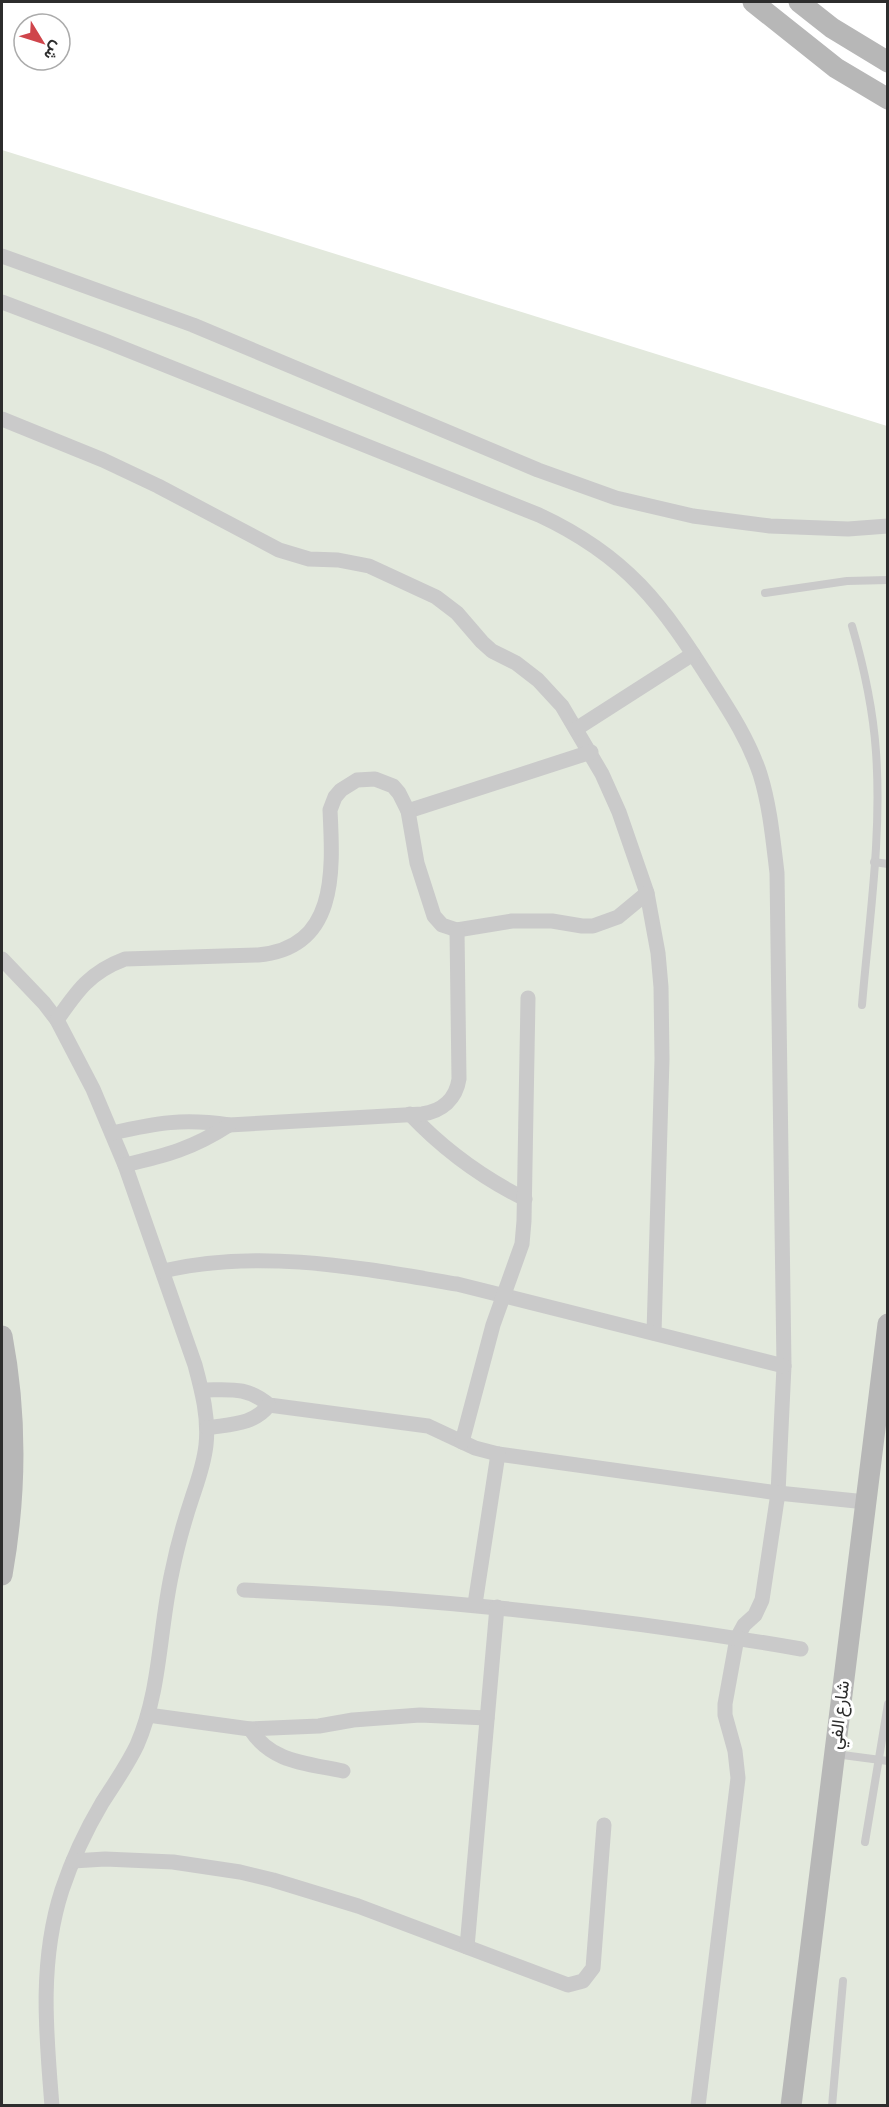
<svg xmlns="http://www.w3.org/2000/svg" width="889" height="2107" font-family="'Alegreya Sans',Vazirmatn,sans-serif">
	<rect width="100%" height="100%" fill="#fff"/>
	<polygon fill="#e3e9dd" points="2,150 887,426 887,2105 2,2105"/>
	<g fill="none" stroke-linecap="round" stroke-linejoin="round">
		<g stroke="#cacaca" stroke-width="8">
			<polyline points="765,593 847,581 888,580"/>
			<path d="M 852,626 C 864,667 873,709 876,752 C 882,836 869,921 862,1005"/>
			<polyline points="874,862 888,864"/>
			<polyline points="835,1754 888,1761"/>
			<polyline points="865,1842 888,1704"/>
			<polyline points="832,2106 843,1981"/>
		</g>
		<g stroke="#cacaca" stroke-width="15">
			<polyline points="2,256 193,325 538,470 616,498 693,516 770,526 848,529 888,526"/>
			<path d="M 2,302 L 105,341 L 539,515 C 627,556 662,604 713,685 C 731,713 749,741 760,774 C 770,806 773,840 777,873 L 784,1366 L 778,1493 L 762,1600 L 755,1615 L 744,1625 L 737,1638 L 725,1704 L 725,1715 L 735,1751 L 738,1778 L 698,2106"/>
			<polyline points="2,419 103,460 158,486 279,550 309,559 338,560 369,566 436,597 457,613 482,642 492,651 516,663 538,680 562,706 602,774 619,812 647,893 658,953 661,987 662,1059 654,1333"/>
			<polyline points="576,729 693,654"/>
			<polyline points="408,811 591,752"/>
			<path d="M 2,959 L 44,1003 L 57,1020 L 93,1089 L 125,1165 L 195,1365 C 202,1391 209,1418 206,1445 C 204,1464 198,1480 192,1498 C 184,1522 177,1547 172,1572 C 159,1630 161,1690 137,1745 C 127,1766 114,1784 102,1803 C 86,1830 72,1860 62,1890 C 39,1961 46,2033 52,2106"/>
			<path d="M 57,1020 C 77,991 90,972 125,959 L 258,955 C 338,948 333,871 330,810 L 335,797 L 341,790 L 357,780 L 375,779 L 393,786 L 399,793 L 408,811 L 417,863 L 434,916 L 442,925 L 457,930 L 512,921 L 552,921 L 582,926 L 593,926 L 618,917 L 647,893"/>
			<path d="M 410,1114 C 444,1150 481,1177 525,1199"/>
			<path d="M 112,1133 C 157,1123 183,1118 229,1125 L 422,1114 C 442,1111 456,1099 459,1079 L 457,930"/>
			<path d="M 125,1165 C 167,1155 192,1149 229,1125"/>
			<path d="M 163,1271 C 259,1248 361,1268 457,1284 L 784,1366"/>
			<path d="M 202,1390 C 229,1390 247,1386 269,1405 L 428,1426 L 475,1448 L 498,1454 L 778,1493 L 866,1502"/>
			<path d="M 207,1428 C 230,1424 254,1425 269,1405"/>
			<polyline points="462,1442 493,1325 522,1244 524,1221 528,998"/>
			<path d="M 244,1590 C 431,1598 616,1617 801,1649"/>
			<polyline points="475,1604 498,1454"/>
			<polyline points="148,1715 250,1729 319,1726 353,1720 420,1715 487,1718"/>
			<path d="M 250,1729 C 272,1763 306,1763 343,1771"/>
			<polyline points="73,1861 105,1859 173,1862 240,1872 273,1880 358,1906 568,1985 583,1981 593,1968 604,1825"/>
			<polyline points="467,1947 497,1607"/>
		</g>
		<g stroke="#b7b7b7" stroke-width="21">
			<polyline points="753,2 836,68 888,99"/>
			<polyline points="799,2 832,28 888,62"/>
			<path d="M 2,1336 C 17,1415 16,1496 2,1575"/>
			<polyline points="791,2106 888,1324"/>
		</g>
	</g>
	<g text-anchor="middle" stroke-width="6" stroke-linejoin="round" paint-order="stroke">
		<g font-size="18" fill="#2d2d2d" stroke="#fff">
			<text transform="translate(839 1715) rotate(-83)" y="6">شارع الفي</text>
		</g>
	</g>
	<rect width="889" height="2107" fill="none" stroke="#2d2d2d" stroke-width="6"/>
	<g transform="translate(42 42) rotate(128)"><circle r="28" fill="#ffffff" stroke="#ababab" stroke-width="1.5"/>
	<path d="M0-4.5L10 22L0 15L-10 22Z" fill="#cf454b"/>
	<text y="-9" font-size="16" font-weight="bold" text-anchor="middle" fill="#2d2d2d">ش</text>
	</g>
</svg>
